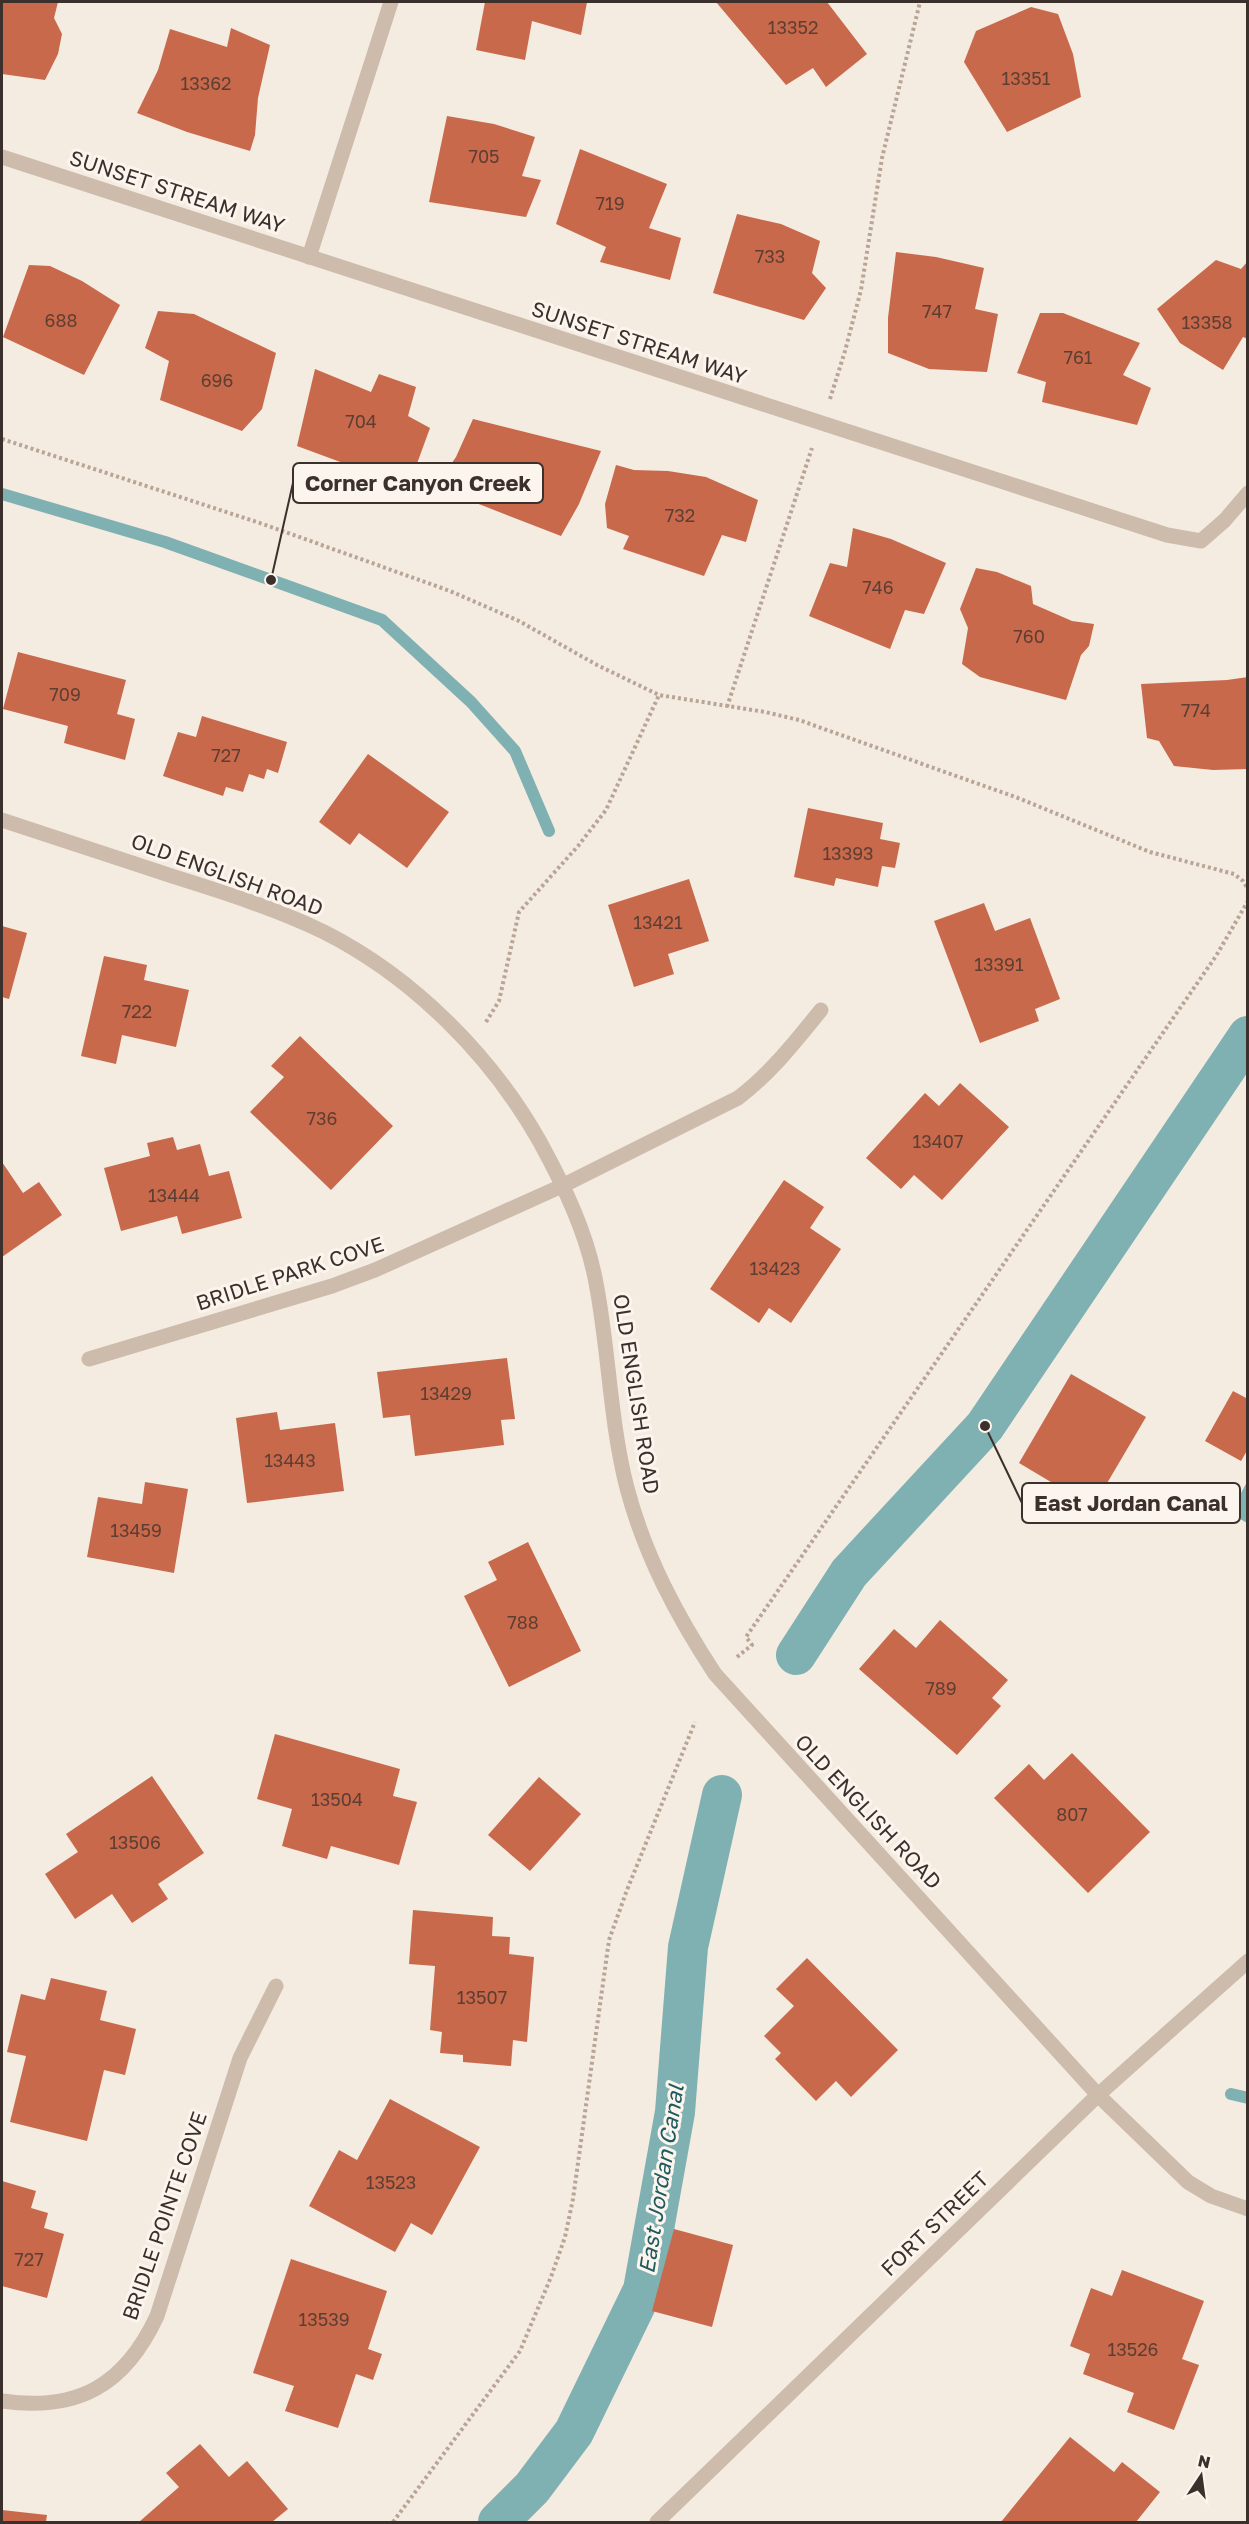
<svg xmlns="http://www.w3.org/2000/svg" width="1249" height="2524" font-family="'Golos Text',sans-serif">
	<rect width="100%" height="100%" fill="#f4ebe1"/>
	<polygon fill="#7fb0b2" points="1247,1482 1247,1523 1230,1513"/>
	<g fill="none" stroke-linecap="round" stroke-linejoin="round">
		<g stroke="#7fb0b2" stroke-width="12">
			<polyline points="2,494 165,542 382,620 471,702 515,751 549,831"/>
			<polyline points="1231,2094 1248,2098"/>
		</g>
		<g stroke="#7fb0b2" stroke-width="40">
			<polyline points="796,1655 849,1573 985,1426 1248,1036"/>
			<polyline points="498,2522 532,2488 574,2432 643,2290 675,2112 688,1947 722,1795"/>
		</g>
	</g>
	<g fill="#c8694b">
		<polygon points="2,2 58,2 54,18 62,34 58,54 45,80 2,74"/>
		<polygon points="485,2 587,2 581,35 532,21 525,60 476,50"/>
		<polygon points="716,2 827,2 867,54 826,87 813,68 786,85"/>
		<polygon points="1031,7 1058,14 1073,54 1081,97 1007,132 964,62 976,31"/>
		<polygon points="231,28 270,45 258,98 255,135 250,151 187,132 137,113 158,70 170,29 227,47"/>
		<polygon points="447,116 494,124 535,137 522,176 541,180 526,217 429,202"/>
		<polygon points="580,149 667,184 649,228 681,238 670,280 600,262 606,247 556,224"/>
		<polygon points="737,214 781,224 820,241 812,273 826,288 804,320 713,293"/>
		<polygon points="896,252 936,257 984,268 975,309 998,314 987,372 929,369 888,353 888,318"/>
		<polygon points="1216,260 1241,269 1248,261 1248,339 1243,337 1223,370 1180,343 1157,309"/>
		<polygon points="29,265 50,266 82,281 120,305 84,375 3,337"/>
		<polygon points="158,311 194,314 276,353 262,409 242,431 160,400 169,361 145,348"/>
		<polygon points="1040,313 1063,313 1140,343 1123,375 1151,388 1137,425 1042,402 1046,382 1017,373"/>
		<polygon points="315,369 371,392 379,374 416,387 408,416 430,428 415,469 394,462 381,477 297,446"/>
		<polygon points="473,419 601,451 579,504 561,536 435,487 456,457"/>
		<polygon points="616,465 634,470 668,471 706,477 758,500 746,542 722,535 704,576 623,549 629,536 607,528 605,504"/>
		<polygon points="853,528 891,539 946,563 924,614 905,610 890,649 809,616 830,563 847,567"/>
		<polygon points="976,568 997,572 1031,586 1033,604 1072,621 1094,624 1089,646 1081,655 1066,700 980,677 962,664 968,628 960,609"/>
		<polygon points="18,652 126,680 117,714 135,719 125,760 64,743 68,726 3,709"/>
		<polygon points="1248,677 1248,769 1213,770 1174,766 1159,741 1147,738 1141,684 1227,680"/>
		<polygon points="202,716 287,742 278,773 267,769 264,779 249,774 243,792 226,787 223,796 163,776 178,732 196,737"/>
		<polygon points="368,754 449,812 407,868 359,833 350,845 319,822"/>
		<polygon points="808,808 883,823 880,839 900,843 895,868 882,866 878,887 836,878 834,886 794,877"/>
		<polygon points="689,879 709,941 668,954 674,974 634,987 608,905"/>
		<polygon points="984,903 995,931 1030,918 1060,999 1035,1009 1039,1021 980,1043 934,921"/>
		<polygon points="2,926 27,933 9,999 2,997"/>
		<polygon points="104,956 147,965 144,980 189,990 176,1047 122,1035 116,1064 81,1056"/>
		<polygon points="300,1036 393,1126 331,1190 250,1112 284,1077 271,1066"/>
		<polygon points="960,1083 1009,1127 942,1200 914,1175 901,1189 866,1158 925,1093 939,1106"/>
		<polygon points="173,1137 177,1150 200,1144 209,1176 229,1171 242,1218 182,1234 177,1216 121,1231 104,1168 150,1156 147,1143"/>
		<polygon points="2,1162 23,1193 39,1182 62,1215 2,1257"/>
		<polygon points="784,1180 824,1207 810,1228 841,1249 791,1323 769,1308 759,1323 710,1289"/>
		<polygon points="507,1358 515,1419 501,1420 504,1445 415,1456 410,1415 383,1418 377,1372"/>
		<polygon points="1071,1374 1146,1417 1093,1507 1019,1463"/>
		<polygon points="1233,1391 1248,1399 1248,1449 1241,1461 1205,1441"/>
		<polygon points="277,1412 280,1430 335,1423 344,1491 247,1503 236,1418"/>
		<polygon points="145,1482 188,1489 174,1573 87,1557 98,1497 142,1504"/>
		<polygon points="528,1542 581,1651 509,1687 464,1596 497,1580 488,1562"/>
		<polygon points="940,1620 1008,1680 992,1698 1001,1706 957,1755 859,1669 894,1629 916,1648"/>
		<polygon points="275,1734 400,1769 393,1796 417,1802 399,1865 331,1846 327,1859 282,1846 292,1809 257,1799"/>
		<polygon points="1072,1753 1150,1832 1088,1893 994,1798 1029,1764 1044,1780"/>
		<polygon points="152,1776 204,1853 158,1884 168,1899 132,1923 112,1894 75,1919 45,1874 78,1852 66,1834"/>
		<polygon points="539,1777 581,1814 530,1871 488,1835"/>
		<polygon points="413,1910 493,1917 492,1936 510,1937 509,1954 534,1957 527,2042 513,2040 511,2066 463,2062 463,2055 440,2053 442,2032 430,2030 435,1966 409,1964"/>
		<polygon points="807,1958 898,2050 851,2097 836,2081 816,2101 775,2059 781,2053 764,2036 794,2006 776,1989"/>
		<polygon points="51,1978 107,1991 100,2020 136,2029 125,2075 104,2070 87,2141 10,2122 26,2056 7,2052 21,1994 45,2000"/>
		<polygon points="390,2099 480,2147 432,2235 411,2223 395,2252 309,2206 339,2150 357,2160"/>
		<polygon points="2,2181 36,2191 31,2208 48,2213 44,2228 64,2234 47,2298 2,2286"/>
		<polygon points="674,2229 733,2245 712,2327 652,2311"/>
		<polygon points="291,2259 387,2291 368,2349 382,2354 373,2380 356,2374 338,2428 285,2411 294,2386 253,2373"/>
		<polygon points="1122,2270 1204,2301 1182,2359 1199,2365 1174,2430 1127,2412 1134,2393 1083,2374 1090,2354 1070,2346 1091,2288 1112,2296"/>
		<polygon points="1070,2437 1114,2472 1122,2462 1160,2492 1136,2522 1001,2522"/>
		<polygon points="200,2444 229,2477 247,2461 288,2509 272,2522 139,2522 179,2487 166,2473"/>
		<polygon points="2,2510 47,2515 46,2522 2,2522"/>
	</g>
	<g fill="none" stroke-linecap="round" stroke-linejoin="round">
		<g stroke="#b9a596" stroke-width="4" stroke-dasharray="3 3" stroke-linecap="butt">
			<polyline points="830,399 845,351 861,290 882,158 920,2"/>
			<polyline points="2,439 263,524 450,591 519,621 597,665 659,695 765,712 799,720 1018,798 1150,852 1234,874 1243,881 1248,889"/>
			<polyline points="727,707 812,448"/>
			<polyline points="486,1022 499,1001 519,912 578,846 606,810 659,695"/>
			<polyline points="737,1657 752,1645 746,1637 1216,956 1248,901"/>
			<polyline points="393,2522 520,2351 551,2277 565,2237 573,2199 609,1940 627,1890 695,1722"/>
		</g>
		<g stroke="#cdbbac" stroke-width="15">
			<polyline points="2,157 1167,535 1201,541 1225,520 1248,493"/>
			<polyline points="309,257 391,2"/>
			<path d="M 2,820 C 59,839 117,858 175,877 C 226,893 276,909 324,932 C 413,977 491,1055 540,1142 C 564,1186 587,1233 596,1283 C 609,1350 610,1423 627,1488 C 645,1556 677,1616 715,1674 L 1098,2095 L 1188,2182 L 1211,2196 L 1248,2209"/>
			<path d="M 89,1359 L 332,1286 L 375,1270 L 564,1185 L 738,1098 C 771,1073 795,1042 821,1010"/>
			<path d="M 2,2401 C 78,2412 125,2385 157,2316 L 240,2058 L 276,1986"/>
		</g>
		<polyline stroke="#cdbbac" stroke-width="15" points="657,2522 1098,2095 1248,1961"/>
	</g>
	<g text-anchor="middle" stroke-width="6" stroke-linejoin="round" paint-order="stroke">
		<g font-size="18" fill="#5e3e33">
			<text x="793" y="34">13352</text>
			<text x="1026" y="85">13351</text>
			<text x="206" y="90">13362</text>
			<text x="484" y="163">705</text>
			<text x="610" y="210">719</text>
			<text x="770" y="263">733</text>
			<text x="937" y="318">747</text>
			<text x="61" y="327">688</text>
			<text x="1207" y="329">13358</text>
			<text x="1078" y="364">761</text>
			<text x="217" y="387">696</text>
			<text x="361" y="428">704</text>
			<text x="680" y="522">732</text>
			<text x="878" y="594">746</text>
			<text x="1029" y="643">760</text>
			<text x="65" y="701">709</text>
			<text x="1196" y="717">774</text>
			<text x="226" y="762">727</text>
			<text x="848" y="860">13393</text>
			<text x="658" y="929">13421</text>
			<text x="999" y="971">13391</text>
			<text x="137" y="1018">722</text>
			<text x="322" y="1125">736</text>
			<text x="938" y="1148">13407</text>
			<text x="174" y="1202">13444</text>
			<text x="775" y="1275">13423</text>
			<text x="446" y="1400">13429</text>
			<text x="290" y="1467">13443</text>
			<text x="136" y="1537">13459</text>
			<text x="523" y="1629">788</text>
			<text x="941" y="1695">789</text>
			<text x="337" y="1806">13504</text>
			<text x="1072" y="1821">807</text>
			<text x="135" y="1849">13506</text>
			<text x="482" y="2004">13507</text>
			<text x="391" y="2189">13523</text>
			<text x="29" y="2266">727</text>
			<text x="324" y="2326">13539</text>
			<text x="1133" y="2356">13526</text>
		</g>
		<g font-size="21" fill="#3b302b" stroke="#fbf5ee">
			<text transform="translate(177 192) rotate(18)" y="7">SUNSET STREAM WAY</text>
			<text transform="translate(639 343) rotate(18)" y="7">SUNSET STREAM WAY</text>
			<text transform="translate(227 875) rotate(20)" y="7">OLD ENGLISH ROAD</text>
			<text transform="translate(290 1274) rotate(-18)" y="7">BRIDLE PARK COVE</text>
			<text transform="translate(636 1394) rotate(81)" y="7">OLD ENGLISH ROAD</text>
			<text transform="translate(868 1812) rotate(47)" y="7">OLD ENGLISH ROAD</text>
			<text transform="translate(165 2216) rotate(-71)" y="7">BRIDLE POINTE COVE</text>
			<text transform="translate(935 2224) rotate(-44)" y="7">FORT STREET</text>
		</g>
		<g font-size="22" font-style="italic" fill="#1f5a5e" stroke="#fbf5ee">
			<text transform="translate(661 2179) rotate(-81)" y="8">East Jordan Canal</text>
		</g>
	</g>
	<path fill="none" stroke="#3b302b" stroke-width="2" d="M271 580L293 483M985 1426L1022 1503"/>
	<g fill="#3b302b" stroke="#fbf5ee" stroke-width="2">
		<circle cx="271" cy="580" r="6"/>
		<circle cx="985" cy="1426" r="6"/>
	</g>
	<g fill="#fbf5ee" stroke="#3b302b" stroke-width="2">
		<rect x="293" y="463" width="250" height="40" rx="6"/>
		<rect x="1022" y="1483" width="218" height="40" rx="6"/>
	</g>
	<g font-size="22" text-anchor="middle" font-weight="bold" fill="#3b302b">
		<text x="418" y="491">Corner Canyon Creek</text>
		<text x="1131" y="1511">East Jordan Canal</text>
	</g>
	<rect width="1249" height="2524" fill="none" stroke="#3b302b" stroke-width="6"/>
	<g transform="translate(1201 2476) rotate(13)" stroke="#fbf5ee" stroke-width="4.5" paint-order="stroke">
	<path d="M0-4.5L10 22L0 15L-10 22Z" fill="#3b302b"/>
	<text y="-9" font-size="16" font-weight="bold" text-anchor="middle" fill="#3b302b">N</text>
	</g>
</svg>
